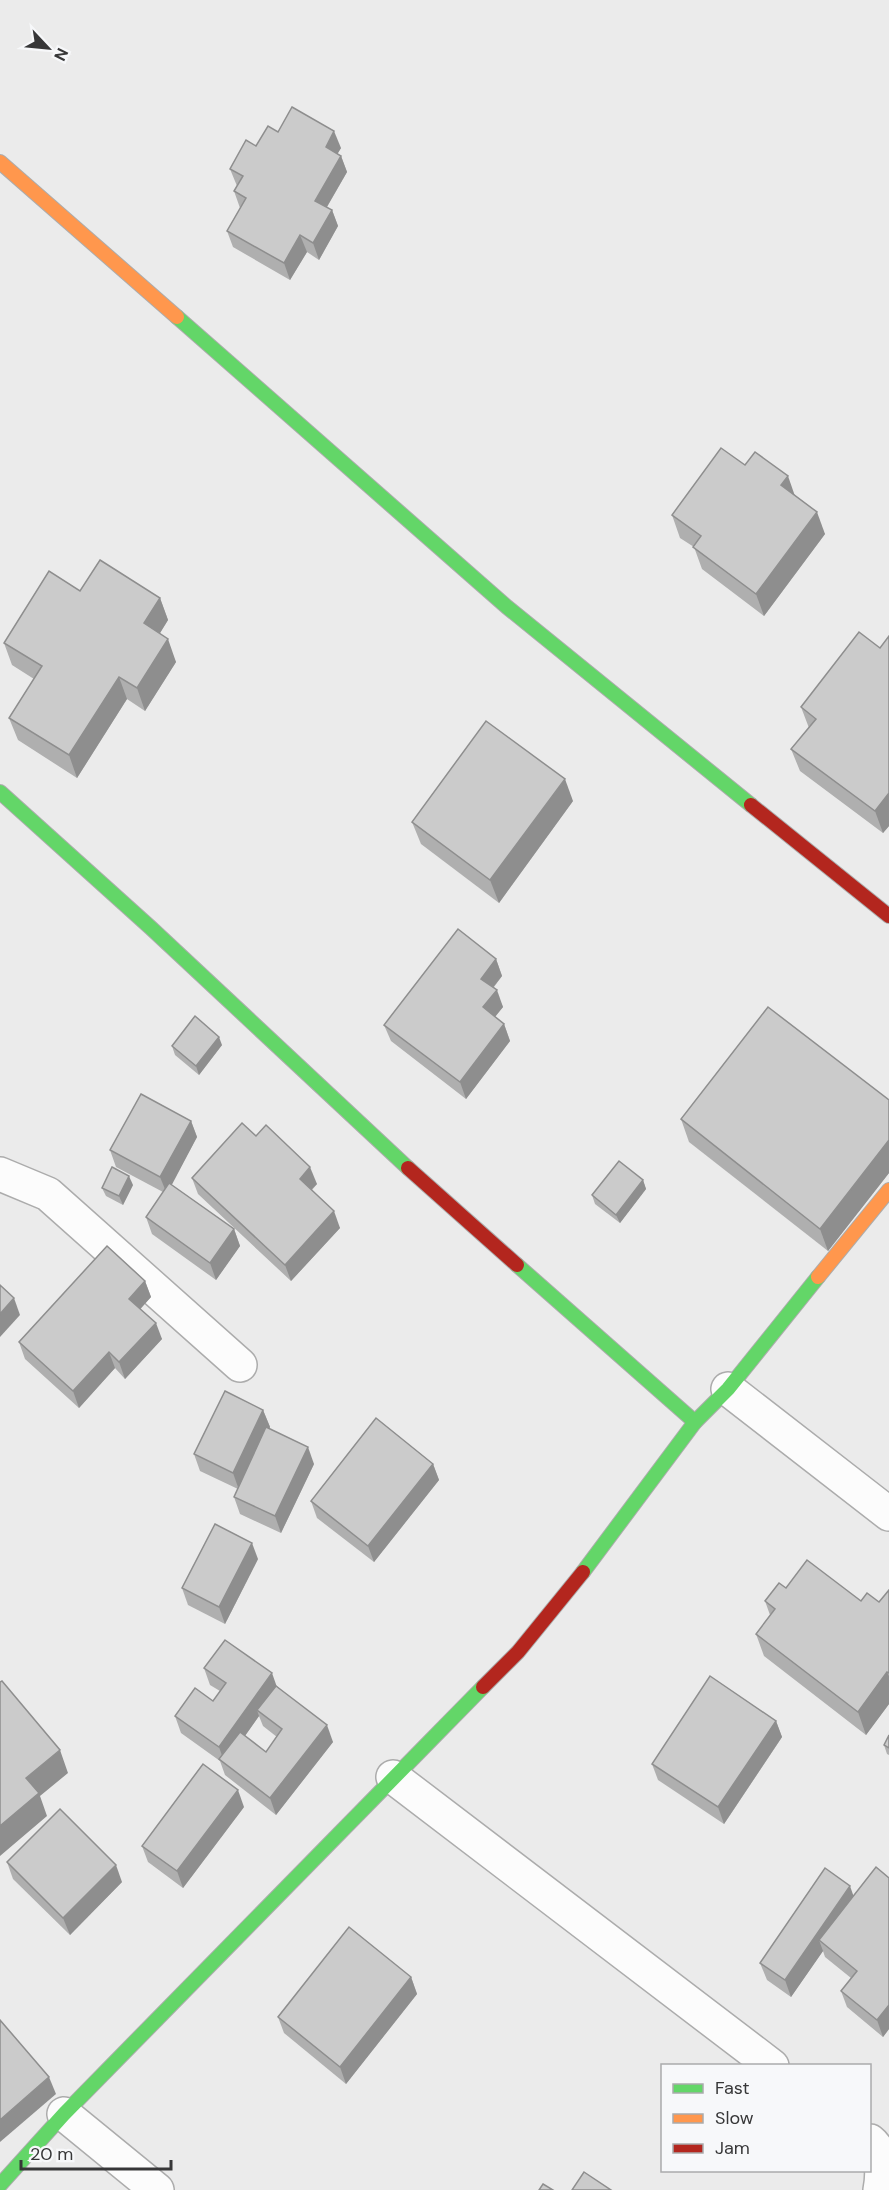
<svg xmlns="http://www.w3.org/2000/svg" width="889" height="2190" font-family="'DM Sans',sans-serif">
	<rect width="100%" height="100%" fill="#ebebeb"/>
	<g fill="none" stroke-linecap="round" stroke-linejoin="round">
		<defs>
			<g id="street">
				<polyline points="0,1174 48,1194 240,1365"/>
				<polyline points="728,1389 889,1514"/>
				<polyline points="393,1777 772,2066"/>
				<polyline points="64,2114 157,2190"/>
				<path d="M 870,2141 C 883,2151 883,2175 880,2190"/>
			</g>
			<g id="fast">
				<polyline points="177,317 507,607 751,805"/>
				<polyline points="0,792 151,928 408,1168"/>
				<polyline points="517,1265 695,1422"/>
				<polyline points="583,1572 695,1422 728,1389 818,1277"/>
				<polyline points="0,2185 64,2114 483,1687"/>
			</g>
			<g id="slow">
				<polyline points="0,162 177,317"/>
				<polyline points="818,1277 889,1190"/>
			</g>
			<g id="jam">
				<polyline points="751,805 889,916"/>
				<polyline points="408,1168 517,1265"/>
				<polyline points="483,1687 518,1652 583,1572"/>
			</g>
		</defs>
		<use href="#street" stroke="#acacac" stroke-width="36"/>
		<use href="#fast" stroke="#acacac" stroke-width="16"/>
		<use href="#slow" stroke="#acacac" stroke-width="16"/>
		<use href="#jam" stroke="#acacac" stroke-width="16"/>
		<use href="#street" stroke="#fcfcfc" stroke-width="33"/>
		<use href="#fast" stroke="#63d668" stroke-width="14"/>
		<use href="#slow" stroke="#ff974d" stroke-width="14"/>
		<use href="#jam" stroke="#b3261e" stroke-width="14"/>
	</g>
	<g fill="#afafaf" fill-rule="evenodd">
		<polygon points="278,132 341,148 337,154 341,156 347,172 327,207 332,210 338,226 319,260 307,252 290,280 233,247 227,231 240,208 234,191 237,186 230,169 256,146"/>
		<polygon points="745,465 794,495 825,534 764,616 702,569 694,547 680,538 672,515"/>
		<polygon points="80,591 160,598 168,620 160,633 176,662 145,711 127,699 77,778 18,740 9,718 34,679 12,665 4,643"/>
		<polygon points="889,636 889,826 883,833 800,771 791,749 809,728 801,707 880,648"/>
		<polygon points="573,801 499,903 421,844 412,822"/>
		<polygon points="496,959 502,976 494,987 503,1007 495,1017 504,1024 510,1041 466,1099 391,1041 384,1025"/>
		<polygon points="222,1045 199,1075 175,1055 172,1046"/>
		<polygon points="889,1100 889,1173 828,1251 689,1142 681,1119"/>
		<polygon points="191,1121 197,1137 171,1185 234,1229 240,1246 216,1280 152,1234 146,1217 163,1192 116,1167 110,1150"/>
		<polygon points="256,1136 317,1184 312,1190 340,1228 291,1281 198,1194 192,1178"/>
		<polygon points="643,1180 646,1189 620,1223 595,1204 592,1195"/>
		<polygon points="133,1185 123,1205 106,1196 102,1188"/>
		<polygon points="145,1281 151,1297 140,1309 162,1339 125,1379 115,1368 79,1408 25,1359 19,1342"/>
		<polygon points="263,1410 270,1427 269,1429 314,1464 281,1533 240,1514 234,1497 238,1489 200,1471 194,1454"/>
		<polygon points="433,1464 439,1480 374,1562 317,1518 311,1501"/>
		<polygon points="258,1559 225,1624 188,1605 182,1588"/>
		<polygon points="786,1588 861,1601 879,1602 889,1590 889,1704 866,1735 764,1656 756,1634 770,1615 765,1601"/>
		<path d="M 204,1668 L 277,1686 L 333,1742 L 276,1815 L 225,1775 L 220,1761 L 181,1733 L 175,1716 L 213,1701 L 220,1691 L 210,1685 ZM 259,1716 L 263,1726 L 277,1737 L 266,1752 L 245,1736 Z"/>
		<polygon points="776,1721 782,1737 724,1824 658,1780 652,1764"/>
		<polygon points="889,1735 889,1755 887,1754 884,1745"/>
		<polygon points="244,1807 183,1888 148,1862 142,1846"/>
		<polygon points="7,1862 122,1882 70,1935 13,1879"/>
		<polygon points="889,1878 889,2029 883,2037 847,2007 841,1991 851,1978 825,1957 823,1951 791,1997 767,1980 760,1963 853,1896"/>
		<polygon points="411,1977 417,1994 346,2084 284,2033 278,2017"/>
	</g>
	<g fill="#8e8e8e">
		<polygon points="334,131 341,148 332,163 326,147"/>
		<polygon points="341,156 347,172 321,217 315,201"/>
		<polygon points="332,210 338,226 319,260 313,243"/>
		<polygon points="300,235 307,252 290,280 284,263"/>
		<polygon points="788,476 796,499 781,485"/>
		<polygon points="817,512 825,534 764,616 756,594"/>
		<polygon points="160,598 168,620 152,646 144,623"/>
		<polygon points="168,639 176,662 145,711 137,688"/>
		<polygon points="119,677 127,699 77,778 69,755"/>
		<polygon points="565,779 573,801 499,903 490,880"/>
		<polygon points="889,793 889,826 883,833 875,811"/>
		<polygon points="496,959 502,976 487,995 481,979"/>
		<polygon points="497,990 503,1007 489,1024 483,1007"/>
		<polygon points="504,1024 510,1041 466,1099 460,1082"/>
		<polygon points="219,1037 222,1045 199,1075 196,1066"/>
		<polygon points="191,1121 197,1137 167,1194 160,1177"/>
		<polygon points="889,1140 889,1173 828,1251 820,1229"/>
		<polygon points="310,1167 317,1184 306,1195 300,1179"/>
		<polygon points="129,1176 133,1185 123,1205 119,1196"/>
		<polygon points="643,1180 646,1189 620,1223 616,1215"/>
		<polygon points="334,1211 340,1228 291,1281 285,1265"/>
		<polygon points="234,1229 240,1246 216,1280 210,1263"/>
		<polygon points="145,1281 151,1297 135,1315 129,1299"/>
		<polygon points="14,1298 20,1315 0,1337 0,1314"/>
		<polygon points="156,1323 162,1339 125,1379 119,1362"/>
		<polygon points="109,1352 115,1368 79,1408 73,1391"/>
		<polygon points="263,1410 270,1427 239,1490 233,1473"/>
		<polygon points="308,1447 314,1464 281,1533 275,1516"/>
		<polygon points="433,1464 439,1480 374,1562 368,1546"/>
		<polygon points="252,1543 258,1559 225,1624 219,1607"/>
		<polygon points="887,1672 889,1676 889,1704 866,1735 858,1712"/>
		<polygon points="272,1673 278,1690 257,1710 259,1716 225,1764 219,1747"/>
		<polygon points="776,1721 782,1737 724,1824 718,1807"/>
		<polygon points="327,1725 333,1742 276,1815 270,1798"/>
		<polygon points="60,1750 68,1773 40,1796 47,1816 0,1856 0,1826 26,1778"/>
		<polygon points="238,1790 244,1807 183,1888 177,1871"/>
		<polygon points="116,1865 122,1882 70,1935 63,1918"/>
		<polygon points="850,1886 856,1903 819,1940 823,1951 791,1997 785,1980"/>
		<polygon points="411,1977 417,1994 346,2084 340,2067"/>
		<polygon points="889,2005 889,2029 883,2037 877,2020"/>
		<polygon points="49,2077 56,2094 0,2142 0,2120"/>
	</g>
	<g fill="#cbcbcb" stroke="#8e8e8e" stroke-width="1.5">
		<polygon points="292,107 334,131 326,147 341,156 315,201 332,210 313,243 300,235 284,263 227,231 246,198 234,191 243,176 230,169 246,140 256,146 268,126 278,132"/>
		<polygon points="721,448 745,465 755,452 788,476 781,485 817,512 756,594 693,547 701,536 672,515"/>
		<polygon points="100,560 160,598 144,623 168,639 137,688 119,677 69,755 9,718 42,666 4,643 49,571 80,591"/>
		<polygon points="859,632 880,648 889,636 889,793 875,811 791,749 816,719 801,707"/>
		<polygon points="486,721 565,779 490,880 412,822"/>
		<polygon points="458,929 496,959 481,979 497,990 483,1007 504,1024 460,1082 384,1025"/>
		<polygon points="768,1007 889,1100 889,1140 820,1229 681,1119"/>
		<polygon points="195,1016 219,1037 196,1066 172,1046"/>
		<polygon points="141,1094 191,1121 160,1177 110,1150"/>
		<polygon points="242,1123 256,1136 266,1125 310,1167 300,1179 334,1211 285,1265 192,1178"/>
		<polygon points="619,1161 643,1180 616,1215 592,1195"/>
		<polygon points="112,1167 129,1176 119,1196 102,1188"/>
		<polygon points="169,1183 234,1229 210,1263 146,1217"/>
		<polygon points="107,1246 145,1281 129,1299 156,1323 119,1362 109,1352 73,1391 19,1342"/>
		<polygon points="0,1285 14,1298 0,1314"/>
		<polygon points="225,1391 263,1410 233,1473 194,1454"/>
		<polygon points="376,1418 433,1464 368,1546 311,1501"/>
		<polygon points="266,1427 308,1447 275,1516 234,1497"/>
		<polygon points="215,1524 252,1543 219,1607 182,1588"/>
		<polygon points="807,1560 861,1601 867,1593 879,1602 889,1590 889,1673 887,1672 858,1712 756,1634 775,1609 765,1601 779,1583 786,1588"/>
		<polygon points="225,1640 272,1673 219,1747 175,1716 195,1688 213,1701 226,1683 204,1668"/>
		<polygon points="710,1676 776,1721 718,1807 652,1764"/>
		<polygon points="2,1681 60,1750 26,1778 39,1793 0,1826 0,1682"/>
		<polygon points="276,1686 327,1725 270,1798 219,1759 240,1732 266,1752 282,1729 257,1710"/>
		<polygon points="889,1735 889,1748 884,1745"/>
		<polygon points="203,1764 238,1790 177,1871 142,1846"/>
		<polygon points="60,1809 116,1865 63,1918 7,1862"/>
		<polygon points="876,1867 889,1878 889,2005 877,2020 841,1991 857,1971 819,1940"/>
		<polygon points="825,1868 850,1886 785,1980 760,1963"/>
		<polygon points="349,1927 411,1977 340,2067 278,2017"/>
		<polygon points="0,2020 49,2077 0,2120"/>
		<polygon points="584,2172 611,2190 572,2190"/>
		<polygon points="543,2184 553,2190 539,2190"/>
	</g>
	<rect x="661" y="2064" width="210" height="108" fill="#f7f8fa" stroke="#aaabac" stroke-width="1.5"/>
	<rect x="673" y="2084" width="30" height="9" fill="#63d668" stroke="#aaabac" stroke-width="1.5"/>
	<text x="715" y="2094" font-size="18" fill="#373738">Fast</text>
	<rect x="673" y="2114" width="30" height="9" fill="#ff974d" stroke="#aaabac" stroke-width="1.5"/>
	<text x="715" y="2124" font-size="18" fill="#373738">Slow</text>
	<rect x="673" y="2144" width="30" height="9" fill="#b3261e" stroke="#aaabac" stroke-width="1.5"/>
	<text x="715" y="2154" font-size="18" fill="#373738">Jam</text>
	<g transform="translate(48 48) rotate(116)" stroke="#f7f8fa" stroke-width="4.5" paint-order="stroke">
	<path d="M0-4.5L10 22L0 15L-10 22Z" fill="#373738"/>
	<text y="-9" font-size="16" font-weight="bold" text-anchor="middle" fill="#373738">N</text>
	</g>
	<path d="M21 2160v9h150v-9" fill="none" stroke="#373738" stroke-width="3"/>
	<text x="30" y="2160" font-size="18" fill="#373738" stroke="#f7f8fa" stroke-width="4.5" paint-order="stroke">20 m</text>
</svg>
